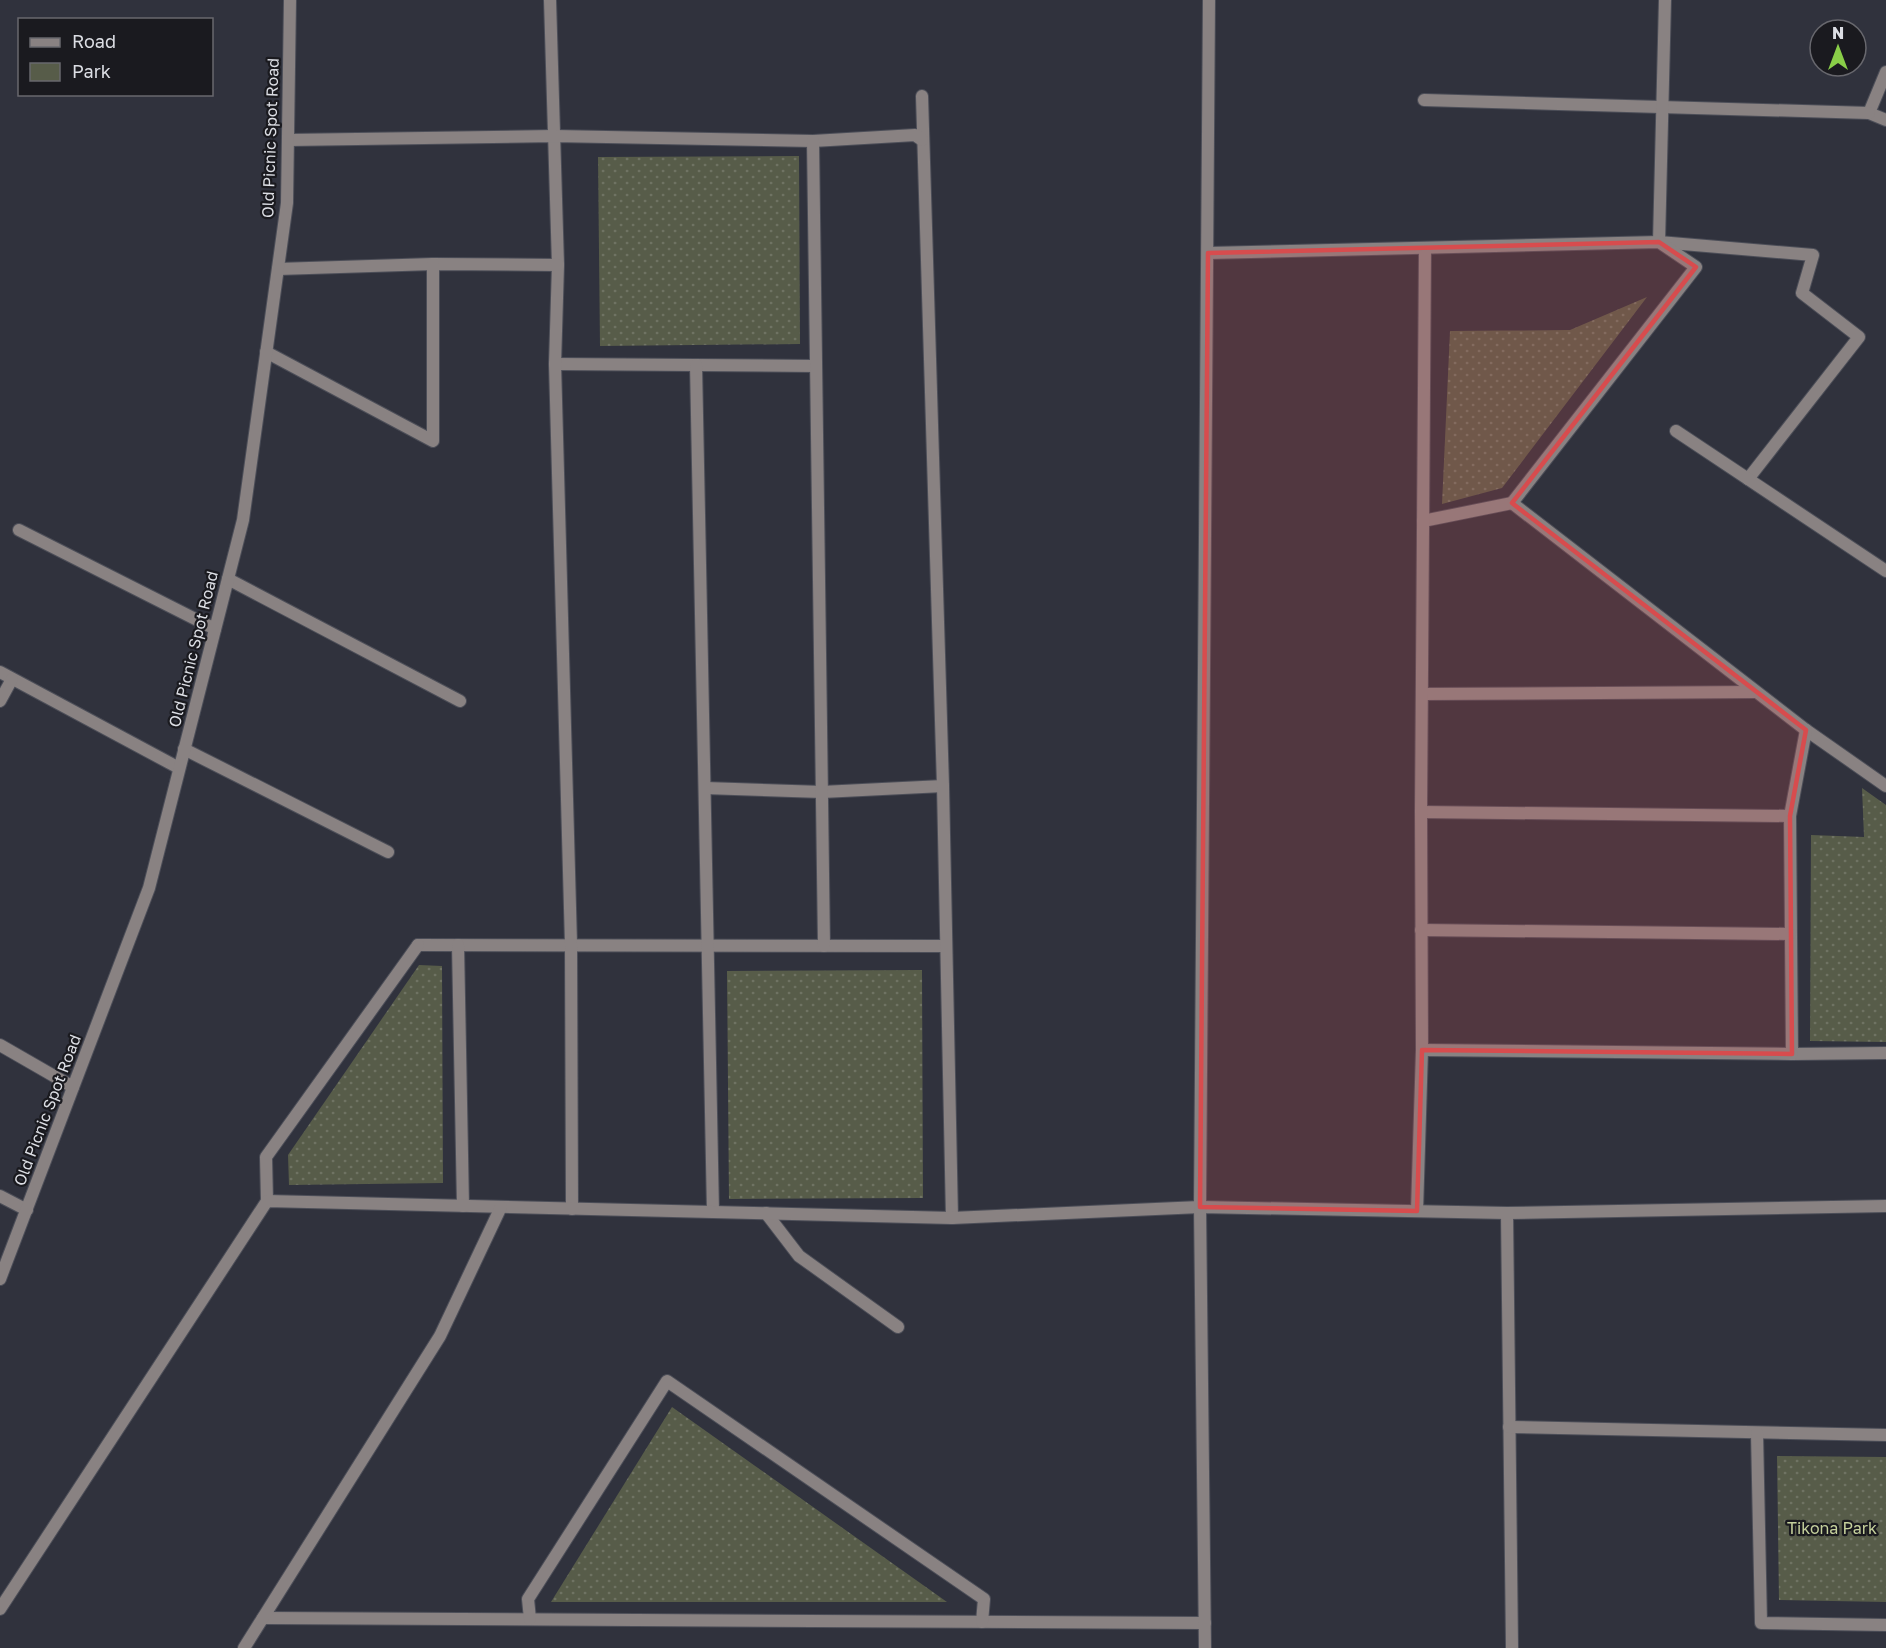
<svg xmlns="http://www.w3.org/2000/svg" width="1886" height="1648" font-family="'Golos Text',sans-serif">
	<defs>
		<pattern id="green-dots" width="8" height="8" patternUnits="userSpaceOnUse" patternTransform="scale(1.5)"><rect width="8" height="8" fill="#575c49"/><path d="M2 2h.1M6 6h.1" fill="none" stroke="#6f7363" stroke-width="1.8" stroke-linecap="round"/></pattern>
	</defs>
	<rect width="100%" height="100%" fill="#30323d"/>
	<g fill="url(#green-dots)">
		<polygon points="799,156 800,344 600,346 598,157"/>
		<polygon points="1647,297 1502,488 1442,504 1450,331 1570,330"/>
		<polygon points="1862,788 1886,805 1886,1042 1810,1041 1811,835 1864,837"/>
		<polygon points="419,965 442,966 443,1183 289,1185 288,1155"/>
		<polygon points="922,970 923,1198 729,1199 727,971"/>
		<polygon points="672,1407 947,1602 551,1602"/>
		<polygon points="1777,1456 1886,1457 1886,1602 1779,1600"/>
	</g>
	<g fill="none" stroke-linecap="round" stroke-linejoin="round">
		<defs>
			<g id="service">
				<polyline points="1659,242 1813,255 1802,293 1859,337 1748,479"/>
				<polyline points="555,364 816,366"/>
				<polyline points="19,530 215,629"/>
				<polyline points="228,579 460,701"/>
				<polyline points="0,672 179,768"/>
				<polyline points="0,701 12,679"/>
				<polyline points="184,749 388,852"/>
				<polyline points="705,788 822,792 943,786"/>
				<polyline points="418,945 946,946"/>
				<polyline points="0,1045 73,1087"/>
				<polyline points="0,1196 27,1210"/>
			</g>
			<g id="minor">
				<polyline points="550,0 558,265 555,364 571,944 572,1209"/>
				<polyline points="1886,72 1869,113 1886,120"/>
				<polyline points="922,96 943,786 952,1218"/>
				<polyline points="1424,100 1869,113"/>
				<polyline points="288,140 554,136 813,141 915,135 922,140"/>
				<polyline points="813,141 824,946"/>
				<polyline points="1659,242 1665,0"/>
				<polyline points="1208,253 1659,242 1696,267 1512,503 1806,730 1886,786"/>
				<polyline points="278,269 433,264 558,265"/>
				<polyline points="266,352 433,441 433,264"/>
				<polyline points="696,365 713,1212"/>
				<polyline points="1676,431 1886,571"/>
				<polyline points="1423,521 1512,503"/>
				<polyline points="1422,694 1755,692"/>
				<polyline points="1806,730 1790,816 1792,1054 1886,1053"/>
				<polyline points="1421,812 1790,816"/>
				<polyline points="1421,930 1790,934"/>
				<polyline points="458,945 463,1206"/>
				<polyline points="1422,1050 1792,1054"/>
				<polyline points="267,1201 266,1157 418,945"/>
				<polyline points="1417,1211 1422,1050 1421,812 1425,248"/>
				<polyline points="766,1213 799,1256 898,1327"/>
				<polyline points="1507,1213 1512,1648"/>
				<polyline points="0,1279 149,888 243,520 287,203 290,0"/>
				<polyline points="1509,1427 1886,1435"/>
				<polyline points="1757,1433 1761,1623 1886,1625"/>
				<polyline points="0,1609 267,1201 952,1218 1200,1207 1507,1213 1886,1206"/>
				<polyline points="263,1618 1205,1623"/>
				<polyline points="530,1619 528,1599 667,1381 984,1599 982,1622"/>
				<polyline points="244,1648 440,1336 501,1207"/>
				<polyline points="1205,1648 1200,1207 1209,0"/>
			</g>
		</defs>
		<use href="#service" stroke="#4c4e58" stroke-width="14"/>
		<use href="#minor" stroke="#4c4e58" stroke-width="14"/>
		<use href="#service" stroke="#898282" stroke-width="12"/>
		<use href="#minor" stroke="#898282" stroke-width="12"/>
	</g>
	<path fill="#d74c4e" fill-opacity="0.2" stroke="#d74c4e" stroke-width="4.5" stroke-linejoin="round" d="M 1659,242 L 1696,267 L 1512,503 L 1806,730 L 1790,816 L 1792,1054 L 1422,1050 L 1417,1211 L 1200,1207 L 1208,253 Z"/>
	<g text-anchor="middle" stroke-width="4.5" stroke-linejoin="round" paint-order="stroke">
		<g font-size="16" fill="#dcdee4" stroke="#1a1a1f">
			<text transform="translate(270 138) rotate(-88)" y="6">Old Picnic Spot Road</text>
			<text transform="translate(193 649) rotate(-76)" y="6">Old Picnic Spot Road</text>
			<text transform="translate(47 1110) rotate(-69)" y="6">Old Picnic Spot Road</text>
		</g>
		<g font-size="16" fill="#c6d19d" stroke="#1a1a1f">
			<text x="1832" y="1534">Tikona Park</text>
		</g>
	</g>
	<rect x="18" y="18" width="195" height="78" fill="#1a1a1f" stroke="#68686e" stroke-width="1.5"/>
	<rect x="30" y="38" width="30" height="9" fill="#898282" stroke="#68686e" stroke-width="1.5"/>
	<text x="72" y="48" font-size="18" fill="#dcdee4">Road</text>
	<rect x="30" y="63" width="30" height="18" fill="#575c49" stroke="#68686e" stroke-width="1.5"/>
	<text x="72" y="78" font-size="18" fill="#dcdee4">Park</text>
	<g transform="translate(1838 48)"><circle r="28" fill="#1a1a1f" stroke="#68686e" stroke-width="1.5"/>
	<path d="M0-4.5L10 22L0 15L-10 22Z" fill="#89ce48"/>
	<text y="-9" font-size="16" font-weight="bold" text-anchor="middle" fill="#dcdee4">N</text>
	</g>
</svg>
